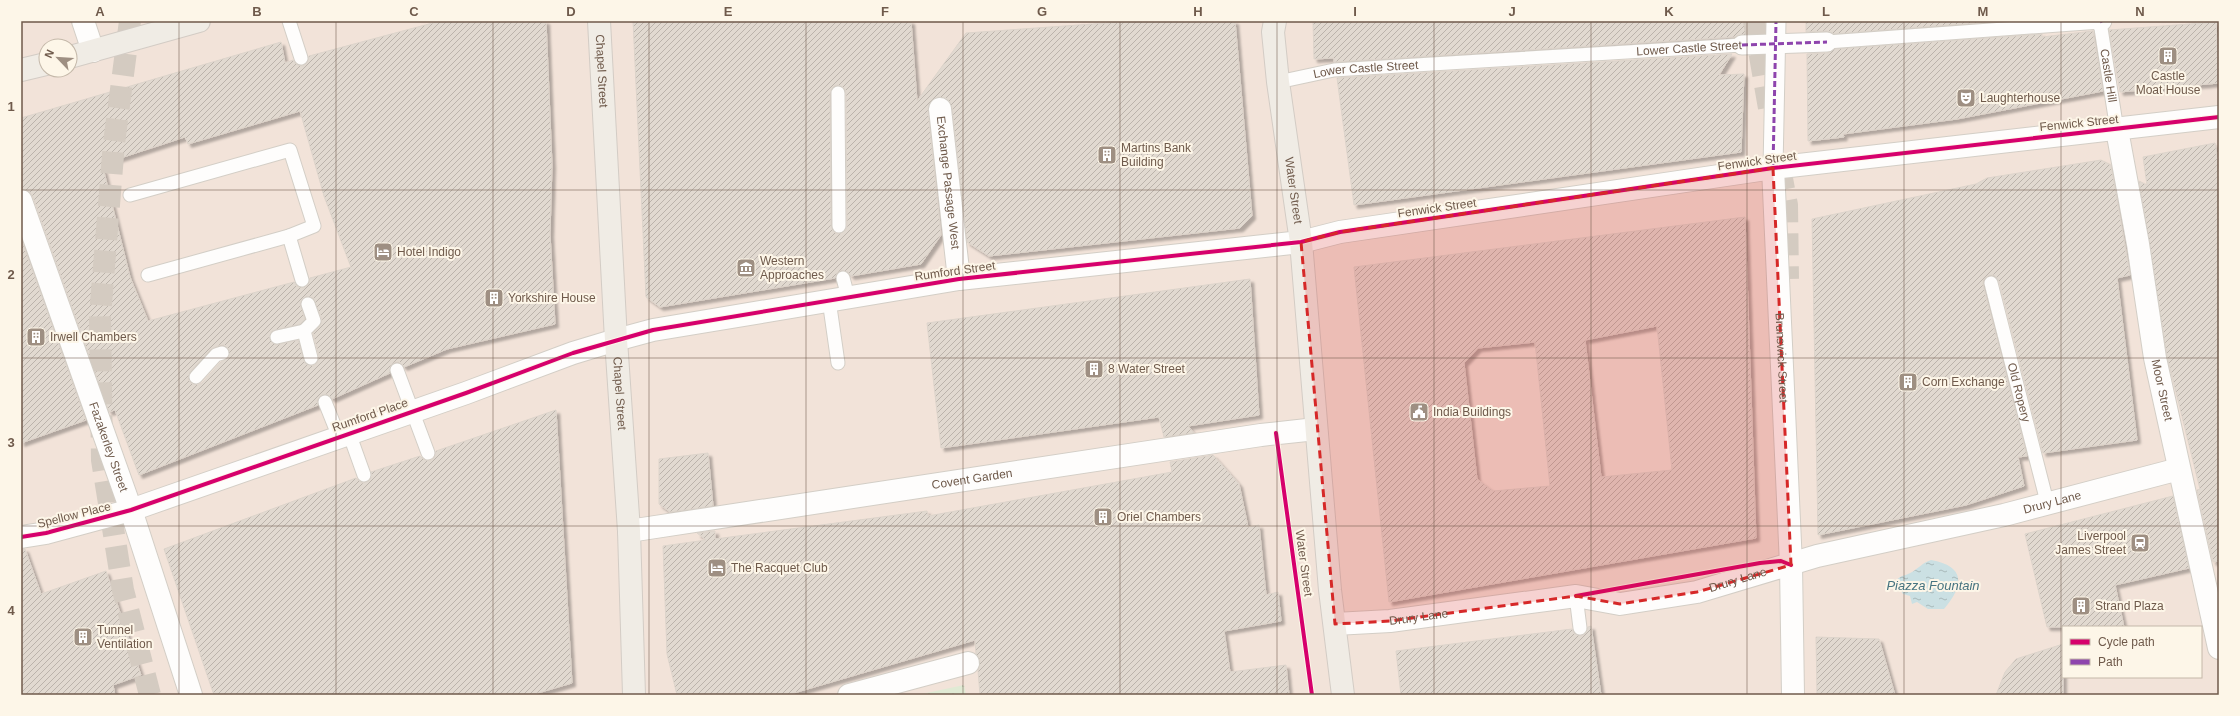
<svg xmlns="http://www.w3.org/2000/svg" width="2240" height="716" font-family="Helvetica,sans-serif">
	<defs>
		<pattern id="grass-tufts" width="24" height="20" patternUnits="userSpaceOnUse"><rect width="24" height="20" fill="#e0ead4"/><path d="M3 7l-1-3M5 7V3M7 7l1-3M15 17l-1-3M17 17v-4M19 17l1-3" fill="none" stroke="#bac1ae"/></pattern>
		<pattern id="water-ripples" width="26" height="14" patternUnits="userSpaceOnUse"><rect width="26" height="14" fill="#cbe0e3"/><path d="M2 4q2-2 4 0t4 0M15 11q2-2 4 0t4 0" fill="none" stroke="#a9b9ba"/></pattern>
		<pattern id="building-hatch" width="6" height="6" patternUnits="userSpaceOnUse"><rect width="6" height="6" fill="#e1d9d0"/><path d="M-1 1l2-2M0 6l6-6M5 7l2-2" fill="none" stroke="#bbb3ab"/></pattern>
		<filter id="shadow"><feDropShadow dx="3.5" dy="3.5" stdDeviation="1" flood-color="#0004"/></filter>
	</defs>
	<rect width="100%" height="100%" fill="#f5f1e8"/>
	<path fill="#f2e3d9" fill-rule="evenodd" d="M 21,21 L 2219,21 L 2219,695 L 21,695 ZM 46,46 L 70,46 L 70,70 L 46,70 ZM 2063,627 L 2201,627 L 2201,677 L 2063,677 Z"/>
	<polygon fill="url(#grass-tufts)" points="964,685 966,695 917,695"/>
	<path fill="url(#water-ripples)" d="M 1931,560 C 1966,566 1964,586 1944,609 L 1928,609 L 1917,602 L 1912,604 L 1910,596 L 1903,594 L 1900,589 L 1894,588 C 1898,573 1902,578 1912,572 C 1919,568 1922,563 1931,560 Z"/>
	<g fill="url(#building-hatch)" stroke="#ddd4cb" fill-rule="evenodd" filter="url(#shadow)">
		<path d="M 440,21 L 546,21 L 552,165 L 550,234 L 555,324 L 447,349 L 404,367 L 399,362 L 395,362 L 391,365 L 390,373 L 332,399 L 327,394 L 322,395 L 317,400 L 318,405 L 139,475 L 115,410 L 109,412 L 33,197 L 29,191 L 21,189 L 21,118 L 281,42 L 285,63 L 293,60 L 296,64 L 303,66 L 307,63 L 309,56 ZM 300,111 L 324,196 L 351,267 L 310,278 L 308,285 L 304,288 L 297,286 L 294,282 L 148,321 L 130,277 L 102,164 L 185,137 L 188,144 ZM 306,296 L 313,298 L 322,319 L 320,326 L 313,333 L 319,356 L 317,363 L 313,366 L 305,363 L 298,340 L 275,345 L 269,338 L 272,331 L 300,324 L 305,319 L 300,303 ZM 220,345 L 224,345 L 229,350 L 228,358 L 221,362 L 202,383 L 198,385 L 191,383 L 188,379 L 190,372 L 210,350 Z"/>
		<path d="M 633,21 L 911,21 L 917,101 L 966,33 L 1134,21 L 1235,21 L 1252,216 L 1240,228 L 989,256 L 967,242 L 952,108 L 945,98 L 938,97 L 929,104 L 928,110 L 941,235 L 921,264 L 851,276 L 848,272 L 841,270 L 837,273 L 835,278 L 660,307 L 646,297 ZM 838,85 L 845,89 L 846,93 L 847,226 L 846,230 L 839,234 L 835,233 L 831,226 L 830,93 L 834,86 Z"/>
		<polygon points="1313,21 1752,21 1744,34 1734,37 1334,62 1334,58 1314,59"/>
		<polygon points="1806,21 2004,21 1834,34 1827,31 1806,32"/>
		<polygon points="2216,22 2219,83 2120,92 2109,30"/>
		<polygon points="2093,31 2103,91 1957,119 1843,134 1844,137 1808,141 1807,54 1827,53 1835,49 2042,34 2042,37"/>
		<polygon points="1732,54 1719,75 1744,74 1741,152 1354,205 1337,78"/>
		<polygon points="2215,143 2219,166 2219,561 2213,562 2197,490 2200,489 2167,356 2139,181 2147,185 2143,157"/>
		<polygon points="2101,160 2111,165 2130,275 2117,278 2137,440 2043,453 1999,281 1994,275 1989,275 1983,280 1983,285 2027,456 2018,457 2024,486 1966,505 1818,535 1812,219 1976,184 1987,178"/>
		<path d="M 1745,217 L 1756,538 L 1389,602 L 1354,267 ZM 1657,326 L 1672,470 L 1601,477 L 1585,340 ZM 1535,342 L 1550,486 L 1493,491 L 1477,479 L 1464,363 L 1478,348 Z"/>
		<polygon points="21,238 86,420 21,443"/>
		<polygon points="1250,279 1259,415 1188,426 1194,433 1164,437 1159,417 941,448 927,323"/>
		<polygon points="556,410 572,683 531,695 214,695 164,549 356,478 362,483 367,482 372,477 371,472 420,456 423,459 430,461 434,458 436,451"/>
		<polygon points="708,453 713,506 670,512 659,504 659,459"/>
		<polygon points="1213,455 1239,484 1248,527 1259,525 1266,595 1278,592 1281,621 1224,631 1230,672 1286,665 1289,695 980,695 978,671 980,660 976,654 975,640 787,695 677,695 667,654 663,546 706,540 697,533 715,531 715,539 927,511 928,516 1172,472 1170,462"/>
		<polygon points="2173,496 2189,568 2115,585 2124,627 2047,627 2025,534"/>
		<polygon points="21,549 25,549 41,594 106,571 141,675 113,685 115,695 21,695"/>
		<polygon points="1591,626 1601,695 1401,695 1396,651 1572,629 1574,633 1581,636 1585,634 1588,627"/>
		<polygon points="1816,637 1879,639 1895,695 1817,695"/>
		<polygon points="2063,644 2063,695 1996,695 2005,672 2016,659"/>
	</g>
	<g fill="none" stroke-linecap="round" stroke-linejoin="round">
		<g stroke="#d4cbc1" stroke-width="22" stroke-dasharray="22 11" stroke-linecap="butt">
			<polyline points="130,21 114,143 100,316 102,460 123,590 150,695"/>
			<polyline points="1754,21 1770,114"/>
			<polyline points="1780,168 1787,205 1788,279"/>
		</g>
		<defs>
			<g id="service">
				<polyline points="289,21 301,58"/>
				<path id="s1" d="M 1827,42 L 2100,22 L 2117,130"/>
				<path id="s2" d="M 1278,82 L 1334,70 L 1742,45"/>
				<polyline points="838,93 839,226"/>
				<polyline points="130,195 290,150 314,226 289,236"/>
				<polyline points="148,275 289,236 302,280"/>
				<polyline points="843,278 848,297"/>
				<path id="s3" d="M 1991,283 L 2047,502"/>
				<polyline points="829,300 838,363"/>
				<polyline points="308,304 314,321 304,331 311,358"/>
				<polyline points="277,337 304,331"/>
				<polyline points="397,370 428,453"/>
				<polyline points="196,377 216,355 222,353"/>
				<polyline points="325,402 339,437"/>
				<polyline points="349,433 364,475"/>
				<polyline points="1576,596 1580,628"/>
			</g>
			<g id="pedestrian">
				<polyline points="2100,22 2102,21"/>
				<polyline points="1742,45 1827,42"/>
				<polyline points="1773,168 1776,21"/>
			</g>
			<g id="minor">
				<polyline points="83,21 93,51"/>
				<path id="s4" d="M 940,109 L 959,279"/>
				<path id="s5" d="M 2117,130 L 2138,244 L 2155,358 L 2219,648"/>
				<path id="s6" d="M 1773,168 L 1791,565 L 1793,695"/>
				<path id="s7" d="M 21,201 L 131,510 L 191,695"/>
				<polyline points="1301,242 1340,232 1773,168 2219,117"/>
				<path id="s8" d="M 629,531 L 1261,435 L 1316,429"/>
				<polyline points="21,537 46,533 131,510 466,393 573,353 616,340"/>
				<path id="s9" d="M 1335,624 L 1390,621 L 1576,596 L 1620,604 L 1697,592 L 1817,556 L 2004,515 L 2179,469"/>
				<polyline points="849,695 968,663"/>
			</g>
			<polyline id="tertiary" points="616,340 653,330 959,279 1301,242"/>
			<g id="primary">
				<path id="s10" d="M 599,21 L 616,340 L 629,531 L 634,695"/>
				<path id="s11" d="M 1275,21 L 1273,32 L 1278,82 L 1301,242 L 1330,590 L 1343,695"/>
				<polyline points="70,57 199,21"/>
				<polyline points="21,70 46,64"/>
			</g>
		</defs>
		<use href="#service" stroke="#d3cec6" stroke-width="15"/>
		<use href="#pedestrian" stroke="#d3cec6" stroke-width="21"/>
		<use href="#minor" stroke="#d3cec6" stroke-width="24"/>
		<use href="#tertiary" stroke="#d3cec6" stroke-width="24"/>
		<use href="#primary" stroke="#d3ccc5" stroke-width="24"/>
		<use href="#service" stroke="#fefdfc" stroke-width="13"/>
		<use href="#pedestrian" stroke="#fefdfc" stroke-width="19"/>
		<use href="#minor" stroke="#fefdfc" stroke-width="22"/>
		<use href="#tertiary" stroke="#fefdfc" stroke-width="22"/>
		<use href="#primary" stroke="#f0ece5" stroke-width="22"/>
		<g stroke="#8e44ad" stroke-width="3" stroke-dasharray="6 3" stroke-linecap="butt">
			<polyline points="2100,22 2102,21"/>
			<polyline points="1742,45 1827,42"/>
			<polyline points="1773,168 1776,21"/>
		</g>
		<defs>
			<g id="cycleway">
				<polyline points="1276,433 1312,695"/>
				<polyline points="21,537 46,533 131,510 466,393 573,353 653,330 959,279 1301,242 1340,232 1773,168 2219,117"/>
				<polyline points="1576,596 1760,563 1781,561 1791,565"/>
			</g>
		</defs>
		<use href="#cycleway" stroke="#fdf6e8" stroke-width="6"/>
		<use href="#cycleway" stroke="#d6006c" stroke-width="4"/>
	</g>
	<path fill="#d62828" fill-opacity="0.2" stroke="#d62828" stroke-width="3" stroke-dasharray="8 5" stroke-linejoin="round" d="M 1773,168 L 1791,565 L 1697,592 L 1620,604 L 1576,596 L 1390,621 L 1335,624 L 1301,242 L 1340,232 Z"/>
	<path fill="none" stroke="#6f5a4b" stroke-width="1" stroke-opacity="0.55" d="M 179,21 L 179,695M 336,21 L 336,695M 493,21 L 493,695M 649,21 L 649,695M 806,21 L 806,695M 963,21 L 963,695M 1120,21 L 1120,695M 1277,21 L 1277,695M 1434,21 L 1434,695M 1591,21 L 1591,695M 1747,21 L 1747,695M 1904,21 L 1904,695M 2061,21 L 2061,695M 21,190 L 2219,190M 21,358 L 2219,358M 21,526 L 2219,526"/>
	<defs>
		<symbol id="building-square" viewBox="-11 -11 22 22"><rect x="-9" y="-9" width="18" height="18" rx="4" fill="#9e8f82" stroke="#fdf6e8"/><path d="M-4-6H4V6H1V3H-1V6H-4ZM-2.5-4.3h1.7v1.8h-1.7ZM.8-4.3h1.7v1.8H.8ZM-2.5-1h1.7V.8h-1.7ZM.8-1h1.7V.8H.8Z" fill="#fff"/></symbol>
		<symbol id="theatre-square" viewBox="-11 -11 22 22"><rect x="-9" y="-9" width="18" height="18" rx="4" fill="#9e8f82" stroke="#fdf6e8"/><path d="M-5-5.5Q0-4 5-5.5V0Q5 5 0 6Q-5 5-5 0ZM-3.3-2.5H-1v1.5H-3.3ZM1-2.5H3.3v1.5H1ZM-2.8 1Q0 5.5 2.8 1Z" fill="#fff"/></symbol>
		<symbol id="hotel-square" viewBox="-11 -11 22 22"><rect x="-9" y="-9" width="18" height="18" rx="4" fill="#9e8f82" stroke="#fdf6e8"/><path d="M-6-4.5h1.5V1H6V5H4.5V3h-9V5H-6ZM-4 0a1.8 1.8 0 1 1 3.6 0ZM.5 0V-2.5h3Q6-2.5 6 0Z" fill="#fff"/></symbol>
		<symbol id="museum-square" viewBox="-11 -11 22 22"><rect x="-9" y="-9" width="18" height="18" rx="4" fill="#9e8f82" stroke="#fdf6e8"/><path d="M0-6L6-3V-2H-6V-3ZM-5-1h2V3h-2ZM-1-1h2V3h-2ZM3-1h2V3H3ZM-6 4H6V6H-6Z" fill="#fff"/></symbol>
		<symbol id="civic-square" viewBox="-11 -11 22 22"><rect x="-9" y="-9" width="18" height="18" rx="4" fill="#9e8f82" stroke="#fdf6e8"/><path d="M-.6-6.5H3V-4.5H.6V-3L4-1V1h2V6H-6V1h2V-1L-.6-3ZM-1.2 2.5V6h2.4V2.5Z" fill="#fff"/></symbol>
		<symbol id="station-square" viewBox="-11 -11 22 22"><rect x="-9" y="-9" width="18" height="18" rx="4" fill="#9e8f82" stroke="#fdf6e8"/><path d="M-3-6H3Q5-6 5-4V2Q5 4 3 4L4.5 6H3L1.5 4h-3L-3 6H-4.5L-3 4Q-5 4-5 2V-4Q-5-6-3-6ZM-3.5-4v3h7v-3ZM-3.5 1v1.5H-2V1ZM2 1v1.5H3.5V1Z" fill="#fff"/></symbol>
	</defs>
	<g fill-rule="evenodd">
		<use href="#building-square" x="2157" y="45" width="22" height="22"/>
		<use href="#theatre-square" x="1955" y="87" width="22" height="22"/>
		<use href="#building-square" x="1096" y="144" width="22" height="22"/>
		<use href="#hotel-square" x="372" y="241" width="22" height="22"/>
		<use href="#museum-square" x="735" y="257" width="22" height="22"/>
		<use href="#building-square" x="483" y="287" width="22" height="22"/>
		<use href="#building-square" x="25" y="326" width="22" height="22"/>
		<use href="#building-square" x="1083" y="358" width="22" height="22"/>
		<use href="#building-square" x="1897" y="371" width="22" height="22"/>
		<use href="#civic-square" x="1408" y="401" width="22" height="22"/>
		<use href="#building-square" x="1092" y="506" width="22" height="22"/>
		<use href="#station-square" x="2129" y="532" width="22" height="22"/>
		<use href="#hotel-square" x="706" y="557" width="22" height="22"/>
		<use href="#building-square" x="2070" y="595" width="22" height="22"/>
		<use href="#building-square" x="72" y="626" width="22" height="22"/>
	</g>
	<g text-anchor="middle" stroke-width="4" stroke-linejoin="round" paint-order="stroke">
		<g font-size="12" fill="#6f5a4b" stroke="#fdf6e8">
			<text dy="4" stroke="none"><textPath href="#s2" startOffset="413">Lower Castle Street</textPath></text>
			<text dy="4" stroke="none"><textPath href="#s10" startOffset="50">Chapel Street</textPath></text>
			<text dy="4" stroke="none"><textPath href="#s2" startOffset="89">Lower Castle Street</textPath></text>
			<text dy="4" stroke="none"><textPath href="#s1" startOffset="328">Castle Hill</textPath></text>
			<text transform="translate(2079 123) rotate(-6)" y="4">Fenwick Street</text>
			<text transform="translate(1757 161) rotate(-8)" y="4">Fenwick Street</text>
			<text dy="4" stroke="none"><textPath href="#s4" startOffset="74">Exchange Passage West</textPath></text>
			<text dy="4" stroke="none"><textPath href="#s11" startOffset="171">Water Street</textPath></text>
			<text transform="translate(1437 208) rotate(-8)" y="4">Fenwick Street</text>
			<text transform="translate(955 271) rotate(-8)" y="4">Rumford Street</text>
			<text dy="4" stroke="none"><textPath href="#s6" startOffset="190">Brunswick Street</textPath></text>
			<text dy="4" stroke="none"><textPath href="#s5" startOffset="264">Moor Street</textPath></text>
			<text dy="4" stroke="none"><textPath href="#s3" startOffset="113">Old Ropery</textPath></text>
			<text dy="4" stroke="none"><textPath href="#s10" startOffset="373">Chapel Street</textPath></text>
			<text transform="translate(370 415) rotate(-19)" y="4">Rumford Place</text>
			<text dy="4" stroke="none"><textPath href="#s7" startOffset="261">Fazakerley Street</textPath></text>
			<text dy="4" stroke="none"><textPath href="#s8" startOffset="347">Covent Garden</textPath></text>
			<text dy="4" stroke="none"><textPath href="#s9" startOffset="732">Drury Lane</textPath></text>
			<text transform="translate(74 515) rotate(-14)" y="4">Spellow Place</text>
			<text transform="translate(1304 563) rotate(82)" y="4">Water Street</text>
			<text dy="4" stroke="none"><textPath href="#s9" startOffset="408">Drury Lane</textPath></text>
			<text dy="4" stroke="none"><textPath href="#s9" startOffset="84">Drury Lane</textPath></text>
		</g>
		<g font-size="12" fill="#6f5a4b" stroke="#fdf6e8" text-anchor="start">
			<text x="2168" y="80" text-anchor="middle">Castle<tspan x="2168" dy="14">Moat House</tspan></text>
			<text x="1980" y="102">Laughterhouse</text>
			<text x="1121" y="152">Martins Bank<tspan x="1121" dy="14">Building</tspan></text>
			<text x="397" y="256">Hotel Indigo</text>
			<text x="760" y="265">Western<tspan x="760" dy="14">Approaches</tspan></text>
			<text x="508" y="302">Yorkshire House</text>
			<text x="50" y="341">Irwell Chambers</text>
			<text x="1108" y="373">8 Water Street</text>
			<text x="1922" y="386">Corn Exchange</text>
			<text x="1433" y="416">India Buildings</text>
			<text x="1117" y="521">Oriel Chambers</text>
			<text x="2126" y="540" text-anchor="end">Liverpool<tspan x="2126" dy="14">James Street</tspan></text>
			<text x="731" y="572">The Racquet Club</text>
			<text x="2095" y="610">Strand Plaza</text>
			<text x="97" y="634">Tunnel<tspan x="97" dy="14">Ventilation</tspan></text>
		</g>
		<g font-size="13" font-style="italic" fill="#477480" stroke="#fdf6e8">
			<text x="1933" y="590">Piazza Fountain</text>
		</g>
	</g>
	<rect width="2240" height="716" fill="none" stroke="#fdf6e8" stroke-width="44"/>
	<rect x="2062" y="626" width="140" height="52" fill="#fdf6e8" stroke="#c4b8a9"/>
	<rect x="2070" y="639" width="20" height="6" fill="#d6006c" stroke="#c4b8a9"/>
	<text x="2098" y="646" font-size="12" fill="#6f5a4b">Cycle path</text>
	<rect x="2070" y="659" width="20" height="6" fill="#8e44ad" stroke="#c4b8a9"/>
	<text x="2098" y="666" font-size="12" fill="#6f5a4b">Path</text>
	<g transform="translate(58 58) rotate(295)"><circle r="19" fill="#fdf6e8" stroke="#c4b8a9"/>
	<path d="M0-3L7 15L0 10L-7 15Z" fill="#9e8f82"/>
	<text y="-6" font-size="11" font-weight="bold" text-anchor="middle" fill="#6f5a4b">N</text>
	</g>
	<rect x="22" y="22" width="2196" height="672" fill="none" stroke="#6f5a4b" stroke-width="1.5"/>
	<g font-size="13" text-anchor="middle" font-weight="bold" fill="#6f5a4b">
		<text x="100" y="16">A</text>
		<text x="257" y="16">B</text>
		<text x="414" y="16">C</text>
		<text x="571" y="16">D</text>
		<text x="728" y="16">E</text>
		<text x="885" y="16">F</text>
		<text x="1042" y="16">G</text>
		<text x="1198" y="16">H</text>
		<text x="1355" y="16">I</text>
		<text x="1512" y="16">J</text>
		<text x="1669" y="16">K</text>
		<text x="1826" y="16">L</text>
		<text x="1983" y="16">M</text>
		<text x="2140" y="16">N</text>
		<text x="11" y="111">1</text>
		<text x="11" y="279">2</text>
		<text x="11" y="447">3</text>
		<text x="11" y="615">4</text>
	</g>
</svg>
